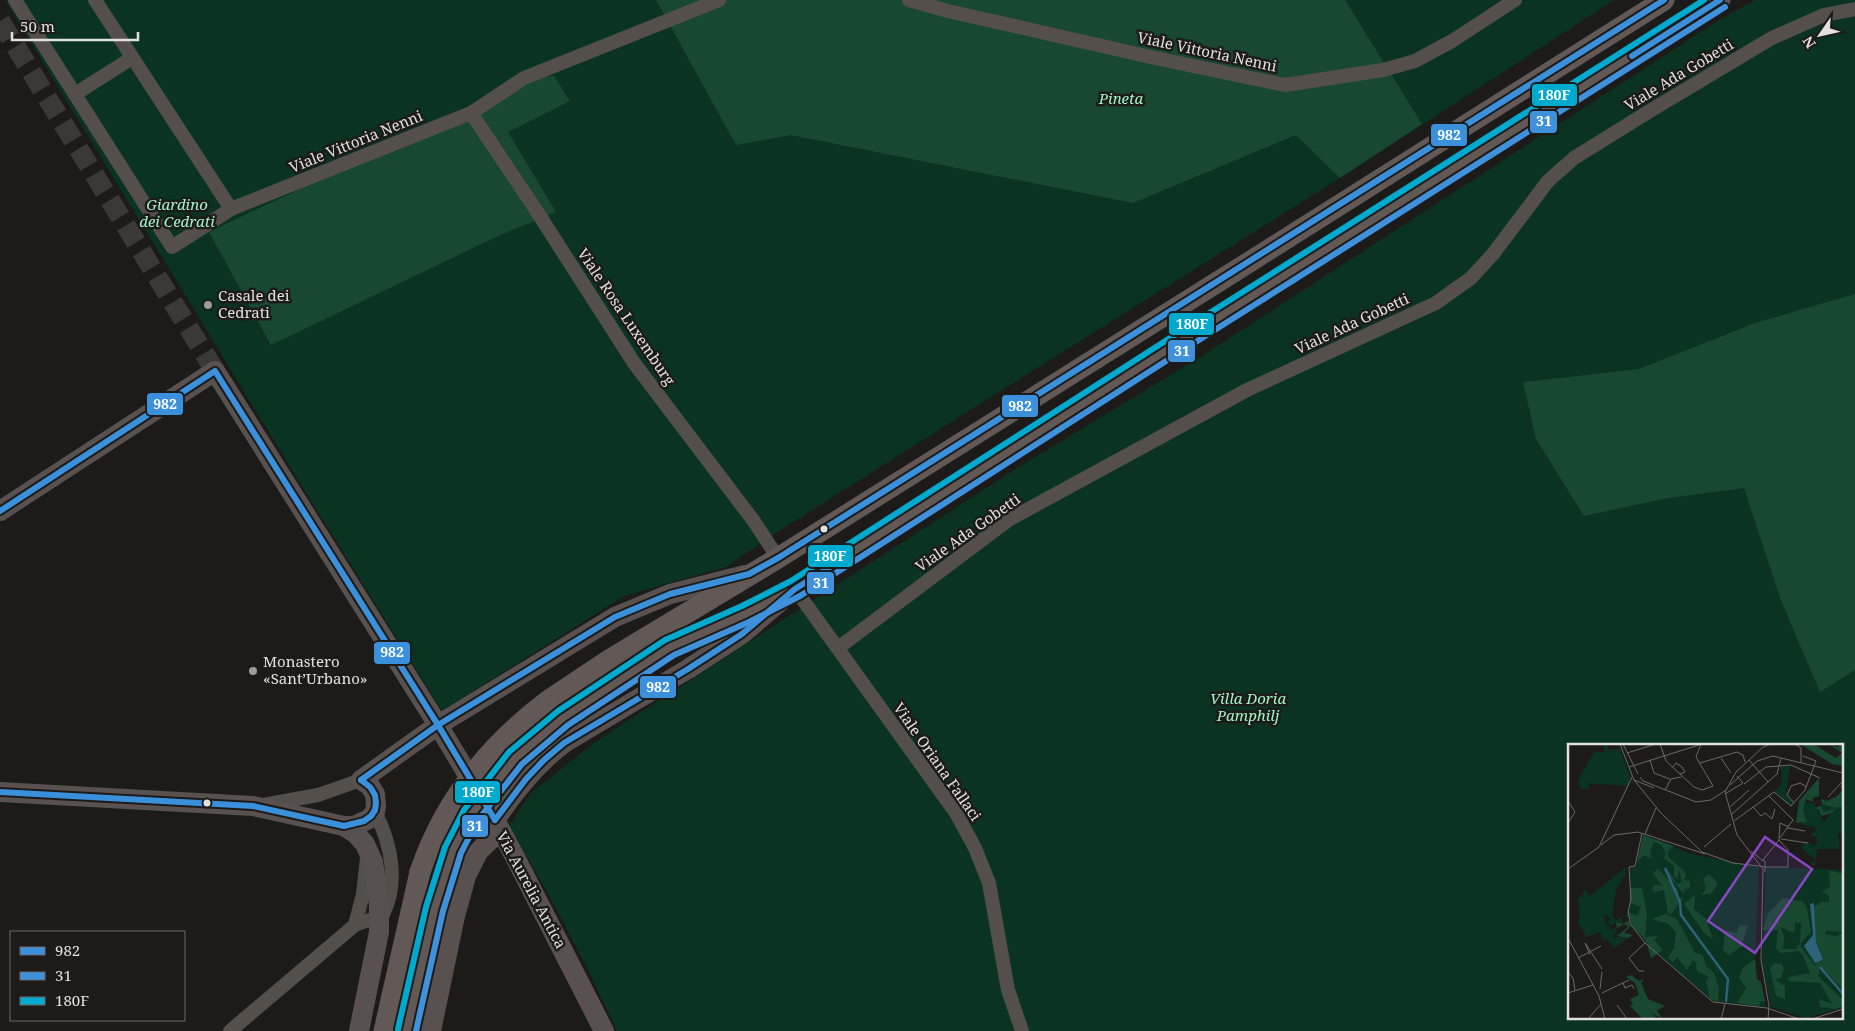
<svg xmlns="http://www.w3.org/2000/svg" width="1855" height="1031" font-family="'Noto Serif',serif">
	<rect width="100%" height="100%" fill="#1c1b1a"/>
	<g fill="#0a3421" fill-rule="evenodd">
		<polygon points="5,0 1614,0 1340,178 964,414 765,540 726,567 624,596 442,711 297,478"/>
		<path d="M 1755,0 L 1855,0 L 1855,1031 L 617,1031 C 585,961 549,892 509,826 L 530,794 L 595,742 L 1014,470 L 1205,354 L 1719,20 ZM 1569,745 L 1841,745 L 1841,1017 L 1569,1017 Z"/>
	</g>
	<g fill="#194830">
		<polygon points="656,0 1345,0 1422,124 1340,178 1296,135 1133,203 791,135 736,145"/>
		<polygon points="554,76 570,101 508,132 556,212 500,235 271,345 209,232 537,77"/>
		<polygon points="1855,294 1855,670 1820,692 1780,598 1744,488 1668,498 1584,516 1536,439 1523,382 1639,369 1755,323"/>
	</g>
	<g fill="none" stroke-linecap="round" stroke-linejoin="round">
		<polyline stroke="#3a3938" stroke-width="20" stroke-dasharray="20 10" stroke-linecap="butt" points="0,21 215,371"/>
		<g stroke="#554f4c" stroke-width="14">
			<polyline points="15,0 172,247 231,209"/>
			<polyline points="95,0 231,209 471,113 524,78 719,0"/>
			<polyline points="909,0 948,11 1155,58 1285,85 1383,70 1415,61 1452,41 1515,0"/>
			<polyline points="75,94 132,58"/>
			<polyline points="471,113 534,207 634,363 753,520 778,558"/>
			<polyline points="795,589 956,813 975,848 989,883 1008,990 1022,1031"/>
			<polyline points="838,648 1010,519 1247,390 1436,303 1471,278 1493,254 1548,181 1574,158 1653,109 1772,38 1824,15 1855,9"/>
			<polyline points="263,805 318,795 361,780"/>
			<path d="M 367,858 L 363,894 L 355,925 L 369,920 L 380,920 C 400,886 392,845 375,812"/>
			<polyline points="230,1031 355,925"/>
		</g>
		<g stroke="#59514f" stroke-width="20">
			<polyline points="0,511 215,371 438,725 495,820 515,857 604,1031"/>
			<polyline points="0,792 253,806 344,826 354,826 369,819 375,812 376,806 375,794 370,786 361,780 438,725 615,617 670,594 745,575"/>
			<path d="M 495,820 C 515,791 535,765 564,743 L 688,669 L 742,634 L 782,600"/>
			<polyline points="344,826 356,834 365,844 373,862 379,905 379,932 359,1031"/>
			<polyline points="431,1031 455,916 466,876 478,852 490,840 501,833"/>
		</g>
		<g stroke="#625856" stroke-width="21">
			<polyline points="549,700 609,660 778,558 1224,278 1664,0"/>
			<polyline points="563,718 670,647 746,614 795,589 1175,345 1720,0"/>
			<polyline points="384,1031 420,872"/>
			<polyline points="407,1031 435,909 449,861"/>
		</g>
		<g stroke="#625856" stroke-width="21">
			<path d="M 449,861 C 471,800 514,758 563,718"/>
			<path d="M 420,872 C 444,801 489,745 549,700"/>
		</g>
		<defs>
			<g id="bus-1">
				<polyline points="1632,56 1720,0"/>
				<polyline points="0,511 215,371 438,725 495,820"/>
				<polyline points="361,780 438,725 615,617 670,594 749,574 778,558 1664,0"/>
				<polyline points="0,792 253,806 344,826 364,821 371,816 375,810 376,803 375,795 370,787 361,780"/>
				<polyline points="495,820 526,779 544,760 564,743 688,669 742,634 795,589 833,565"/>
			</g>
			<polyline id="bus-2" points="416,1031 443,911 461,853 478,820 522,764 568,725 674,655 749,622 800,596 1180,352 1725,7"/>
			<polyline id="bus-3" points="398,1029 426,907 445,847 464,810 509,752 558,711 665,640 742,606 791,581 1170,338 1704,0"/>
		</defs>
		<use href="#bus-1" stroke="#1d1b19" stroke-width="10"/>
		<use href="#bus-2" stroke="#1d1b19" stroke-width="10"/>
		<use href="#bus-3" stroke="#1d1b19" stroke-width="10"/>
		<use href="#bus-1" stroke="#3a90db" stroke-width="6"/>
		<use href="#bus-2" stroke="#4091dc" stroke-width="6"/>
		<use href="#bus-3" stroke="#00a9ce" stroke-width="6"/>
	</g>
	<g fill="#9d9c9b" stroke="#1d1b19" stroke-width="2">
		<circle cx="208" cy="305" r="5"/>
		<circle cx="253" cy="671" r="5"/>
	</g>
	<g fill="#e2e1e0" stroke="#1d1b19" stroke-width="2">
		<circle cx="824" cy="529" r="4.5"/>
		<circle cx="207" cy="803" r="4.5"/>
	</g>
	<g text-anchor="middle" stroke-width="5" stroke-linejoin="round" paint-order="stroke">
		<g font-size="15" fill="#e2e1e0" stroke="#1d1b19">
			<text transform="translate(1207 52) rotate(12)" y="5">Viale Vittoria Nenni</text>
			<text transform="translate(1679 75) rotate(-31)" y="5">Viale Ada Gobetti</text>
			<text transform="translate(356 142) rotate(-22)" y="5">Viale Vittoria Nenni</text>
			<text transform="translate(626 317) rotate(56)" y="5">Viale Rosa Luxemburg</text>
			<text transform="translate(1352 324) rotate(-25)" y="5">Viale Ada Gobetti</text>
			<text transform="translate(968 533) rotate(-35)" y="5">Viale Ada Gobetti</text>
			<text transform="translate(937 762) rotate(55)" y="5">Viale Oriana Fallaci</text>
			<text transform="translate(531 890) rotate(62)" y="5">Via Aurelia Antica</text>
		</g>
		<g font-size="15" font-style="italic" fill="#a2f5c6" stroke="#1d1b19">
			<text x="1121" y="104">Pineta</text>
			<text x="177" y="210">Giardino<tspan x="177" dy="17">dei Cedrati</tspan></text>
			<text x="1248" y="704">Villa Doria<tspan x="1248" dy="17">Pamphilj</tspan></text>
		</g>
		<g font-size="15" fill="#e2e1e0" stroke="#1d1b19" text-anchor="start">
			<text x="218" y="301">Casale dei<tspan x="218" dy="17">Cedrati</tspan></text>
			<text x="263" y="667">Monastero<tspan x="263" dy="17">«Sant’Urbano»</tspan></text>
		</g>
	</g>
	<g transform="translate(1568 744)">
		<rect width="275" height="275" fill="#1c1b1a"/>
		<path d="M 35,0 L 39,1 L 41,6 L 52,5 L 62,32 L 60,42 L 16,39 L 21,40 L 21,45 L 12,45 L 10,37 L 23,13 L 27,8 L 37,8 ZM 222,22 L 218,50 L 225,59 L 223,62 L 206,47 L 214,40 L 213,23 ZM 237,58 L 246,60 L 256,78 L 268,64 L 256,68 L 252,63 L 254,60 L 274,63 L 275,89 L 270,90 L 272,105 L 249,105 L 247,122 L 242,119 L 248,116 L 234,105 L 236,98 L 243,99 L 244,103 L 249,99 L 249,93 L 242,92 L 249,84 L 232,80 L 239,77 L 235,66 ZM 75,91 L 123,110 L 191,123 L 187,215 L 189,235 L 193,238 L 198,263 L 145,257 L 77,198 L 60,168 L 64,155 L 62,124 L 68,123 ZM 198,123 L 275,126 L 275,264 L 238,274 L 203,263 L 194,219 ZM 57,124 L 58,130 L 48,145 L 44,172 L 48,177 L 52,173 L 60,170 L 61,176 L 58,172 L 53,173 L 55,179 L 48,178 L 43,182 L 39,179 L 43,174 L 36,170 L 38,180 L 44,185 L 42,186 L 50,185 L 45,193 L 60,194 L 46,204 L 39,195 L 36,196 L 32,188 L 18,193 L 9,176 L 12,174 L 10,153 L 15,153 L 14,148 L 19,147 L 20,152 L 27,148 Z" fill="#0a3421"/>
		<path d="M 232,0 L 247,1 L 268,14 L 274,9 L 261,0 L 269,3 L 275,0 L 275,22 L 264,20 ZM 251,34 L 251,52 L 245,54 L 245,58 L 238,55 L 235,66 L 239,78 L 228,79 L 231,57 ZM 275,40 L 275,68 L 274,63 L 269,63 L 264,69 L 253,72 L 251,66 L 246,64 L 252,62 L 256,68 L 268,64 L 254,60 L 253,55 L 259,57 L 269,52 L 275,46 L 272,42 ZM 75,91 L 106,102 L 100,107 L 100,113 L 115,126 L 118,131 L 116,136 L 122,137 L 122,144 L 116,145 L 116,150 L 100,131 L 99,124 L 109,140 L 114,138 L 111,126 L 109,135 L 106,132 L 106,122 L 96,114 L 98,109 L 93,101 L 86,98 L 82,108 L 84,115 L 76,111 L 69,118 ZM 90,125 L 110,146 L 110,154 L 116,153 L 104,169 L 100,170 L 96,146 L 86,148 L 84,144 L 88,140 L 94,142 L 85,129 ZM 261,126 L 275,130 L 275,188 L 258,187 L 257,190 L 268,192 L 275,189 L 275,246 L 255,224 L 252,223 L 250,232 L 275,256 L 275,262 L 268,265 L 252,263 L 251,255 L 264,260 L 252,239 L 220,237 L 221,233 L 242,229 L 234,210 L 230,207 L 213,209 L 208,204 L 210,186 L 195,186 L 200,170 L 215,154 L 234,157 L 239,164 L 243,188 L 233,199 L 233,203 L 248,223 L 247,219 L 255,217 L 248,198 L 246,163 L 253,158 L 261,158 L 261,152 L 254,147 L 262,143 ZM 227,178 L 233,179 L 232,198 L 228,205 L 215,205 L 216,192 L 212,183 L 224,188 L 227,187 ZM 141,130 L 150,139 L 143,150 L 133,151 L 138,145 L 135,135 ZM 62,144 L 74,144 L 79,171 L 77,193 L 91,192 L 86,196 L 95,206 L 83,214 L 78,197 L 65,183 L 60,168 L 69,172 L 73,163 L 62,159 ZM 127,151 L 126,165 L 138,175 L 145,195 L 137,190 L 116,160 ZM 97,170 L 109,175 L 127,209 L 135,211 L 138,222 L 146,229 L 151,244 L 150,258 L 142,255 L 138,237 L 141,233 L 129,227 L 128,218 L 125,216 L 119,226 L 109,213 L 105,218 L 100,214 L 106,204 L 108,189 L 101,180 L 84,175 ZM 61,176 L 62,183 L 56,189 L 65,191 L 60,194 L 49,192 L 60,183 L 57,180 L 42,187 L 49,183 L 48,178 L 55,180 ZM 172,181 L 180,182 L 173,203 L 161,211 L 155,207 L 157,186 L 168,189 ZM 187,215 L 189,235 L 193,238 L 197,258 L 193,257 L 191,262 L 169,259 L 178,244 L 171,234 L 175,224 ZM 207,219 L 214,220 L 216,225 L 213,234 L 207,236 L 217,242 L 217,255 L 208,252 L 202,224 ZM 63,231 L 71,237 L 76,235 L 73,239 L 80,255 L 97,262 L 89,266 L 94,275 L 84,269 L 89,275 L 75,275 L 62,262 L 65,260 L 62,255 L 71,251 L 67,239 L 58,233 Z" fill="#194830" fill-rule="evenodd"/>
		<path d="M 246,159 L 248,198 L 255,216 L 247,219 L 236,202 L 245,191 L 242,160 Z" fill="#2e617a"/>
		<path fill="none" stroke="#2e617a" stroke-width="2.5" d="M 97,124 L 112,158 L 113,171 L 160,235 L 158,258M 252,223 L 275,250"/>
		<path fill="none" stroke="#6b6a69" stroke-width="1" d="M 52,0 L 66,36 L 86,44M 55,0 L 70,30M 92,0 L 98,17 L 126,43 L 134,46 L 145,42 L 128,13 L 133,0M 227,0 L 233,4 L 233,18M 59,9 L 88,0M 153,14 L 163,29M 82,16 L 86,29 L 102,35M 181,16 L 200,38M 132,19 L 169,8 L 175,11 L 177,18M 223,21 L 252,34M 61,23 L 131,1M 105,23 L 108,19 L 114,23 L 117,28 L 112,30M 72,33 L 75,37 L 128,58 L 143,56 L 158,46M 66,36 L 93,69 L 134,108 L 165,119 L 191,122 L 197,123 L 220,123 L 220,106 L 211,96 L 195,116 L 197,117 L 197,128M 176,40 L 198,23 L 223,21M 162,41 L 189,17 L 205,12 L 275,29M 97,46 L 103,35 L 113,33M 157,50 L 175,39 L 169,32M 201,52 L 225,76M 260,53 L 275,37M 0,57 L 7,68 L 0,79M 226,59 L 219,51 L 223,42 L 232,39 L 239,43M 162,63 L 181,46M 185,63 L 193,72 L 197,69 L 204,75 L 207,65M 163,71 L 209,30 L 213,14M 166,77 L 206,48 L 223,62 L 237,46 L 248,17 L 235,12M 220,84 L 237,87M 74,89 L 67,122 L 61,123 L 63,155 L 60,168 L 63,181 L 77,199 L 145,258 L 199,264 L 231,275M 77,90 L 88,64M 212,94 L 225,76M 213,95 L 240,99M 211,96 L 212,79 L 221,83M 33,101 L 46,91 L 70,88 L 137,110M 136,103 L 163,80M 183,107 L 195,117M 0,125 L 31,103 L 64,33M 0,194 L 31,252 L 37,275M 22,211 L 17,199 L 34,225M 10,214 L 33,202M 76,227 L 71,227 L 61,214 L 77,199M 0,228 L 5,234 L 7,246M 55,239 L 57,244 L 64,241 L 66,245M 32,245 L 34,228M 0,249 L 25,241M 34,249 L 61,236M 49,261 L 59,275M 20,275 L 33,260M 153,275 L 157,260M 200,275 L 201,262 L 193,216 L 195,125 L 169,91 L 157,48 L 168,28 L 195,3 L 203,0M 244,275 L 275,265"/>
		<path fill="#8a47c4" fill-opacity="0.15" stroke="#8a47c4" stroke-width="2.5" d="M 197,93 L 244,125 L 187,209 L 140,177 Z"/>
		<rect width="275" height="275" fill="none" stroke="#e2e1e0" stroke-width="2.5"/>
	</g>
	<g stroke="#1d1b19" stroke-width="2">
		<rect x="1531" y="83" width="47" height="24" rx="5" fill="#00a9ce"/>
		<rect x="1529" y="110" width="29" height="24" rx="5" fill="#4091dc"/>
		<rect x="1430" y="123" width="38" height="24" rx="5" fill="#3a90db"/>
		<rect x="1168" y="312" width="47" height="24" rx="5" fill="#00a9ce"/>
		<rect x="1167" y="339" width="29" height="24" rx="5" fill="#4091dc"/>
		<rect x="146" y="392" width="38" height="24" rx="5" fill="#3a90db"/>
		<rect x="1001" y="394" width="38" height="24" rx="5" fill="#3a90db"/>
		<rect x="807" y="544" width="47" height="24" rx="5" fill="#00a9ce"/>
		<rect x="806" y="571" width="29" height="24" rx="5" fill="#4091dc"/>
		<rect x="373" y="641" width="38" height="24" rx="5" fill="#3a90db"/>
		<rect x="639" y="675" width="38" height="24" rx="5" fill="#3a90db"/>
		<rect x="454" y="780" width="47" height="24" rx="5" fill="#00a9ce"/>
		<rect x="461" y="814" width="28" height="24" rx="5" fill="#4091dc"/>
	</g>
	<g font-size="14" text-anchor="middle" font-weight="bold" fill="#fff">
		<text x="1554" y="100">180F</text>
		<text x="1544" y="126">31</text>
		<text x="1449" y="140">982</text>
		<text x="1192" y="329">180F</text>
		<text x="1182" y="356">31</text>
		<text x="165" y="409">982</text>
		<text x="1020" y="411">982</text>
		<text x="830" y="561">180F</text>
		<text x="821" y="588">31</text>
		<text x="392" y="657">982</text>
		<text x="658" y="692">982</text>
		<text x="478" y="797">180F</text>
		<text x="475" y="831">31</text>
	</g>
	<rect x="10" y="931" width="175" height="90" fill="#1d1b19" stroke="#6c6a69"/>
	<rect x="20" y="947" width="25" height="8" fill="#3a90db" stroke="#6c6a69"/>
	<text x="55" y="956" font-size="15" fill="#e2e1e0">982</text>
	<rect x="20" y="972" width="25" height="8" fill="#4091dc" stroke="#6c6a69"/>
	<text x="55" y="981" font-size="15" fill="#e2e1e0">31</text>
	<rect x="20" y="997" width="25" height="8" fill="#00a9ce" stroke="#6c6a69"/>
	<text x="55" y="1006" font-size="15" fill="#e2e1e0">180F</text>
	<g transform="translate(1820 35) rotate(236)" stroke="#1d1b19" stroke-width="4" paint-order="stroke">
	<path d="M0-4L9 19L0 12L-9 19Z" fill="#e2e1e0"/>
	<text y="-8" font-size="14" font-weight="bold" text-anchor="middle" fill="#e2e1e0">N</text>
	</g>
	<path d="M12 32v8h126v-8" fill="none" stroke="#e2e1e0" stroke-width="2.5"/>
	<text x="20" y="32" font-size="15" fill="#e2e1e0" stroke="#1d1b19" stroke-width="4" paint-order="stroke">50 m</text>
</svg>
